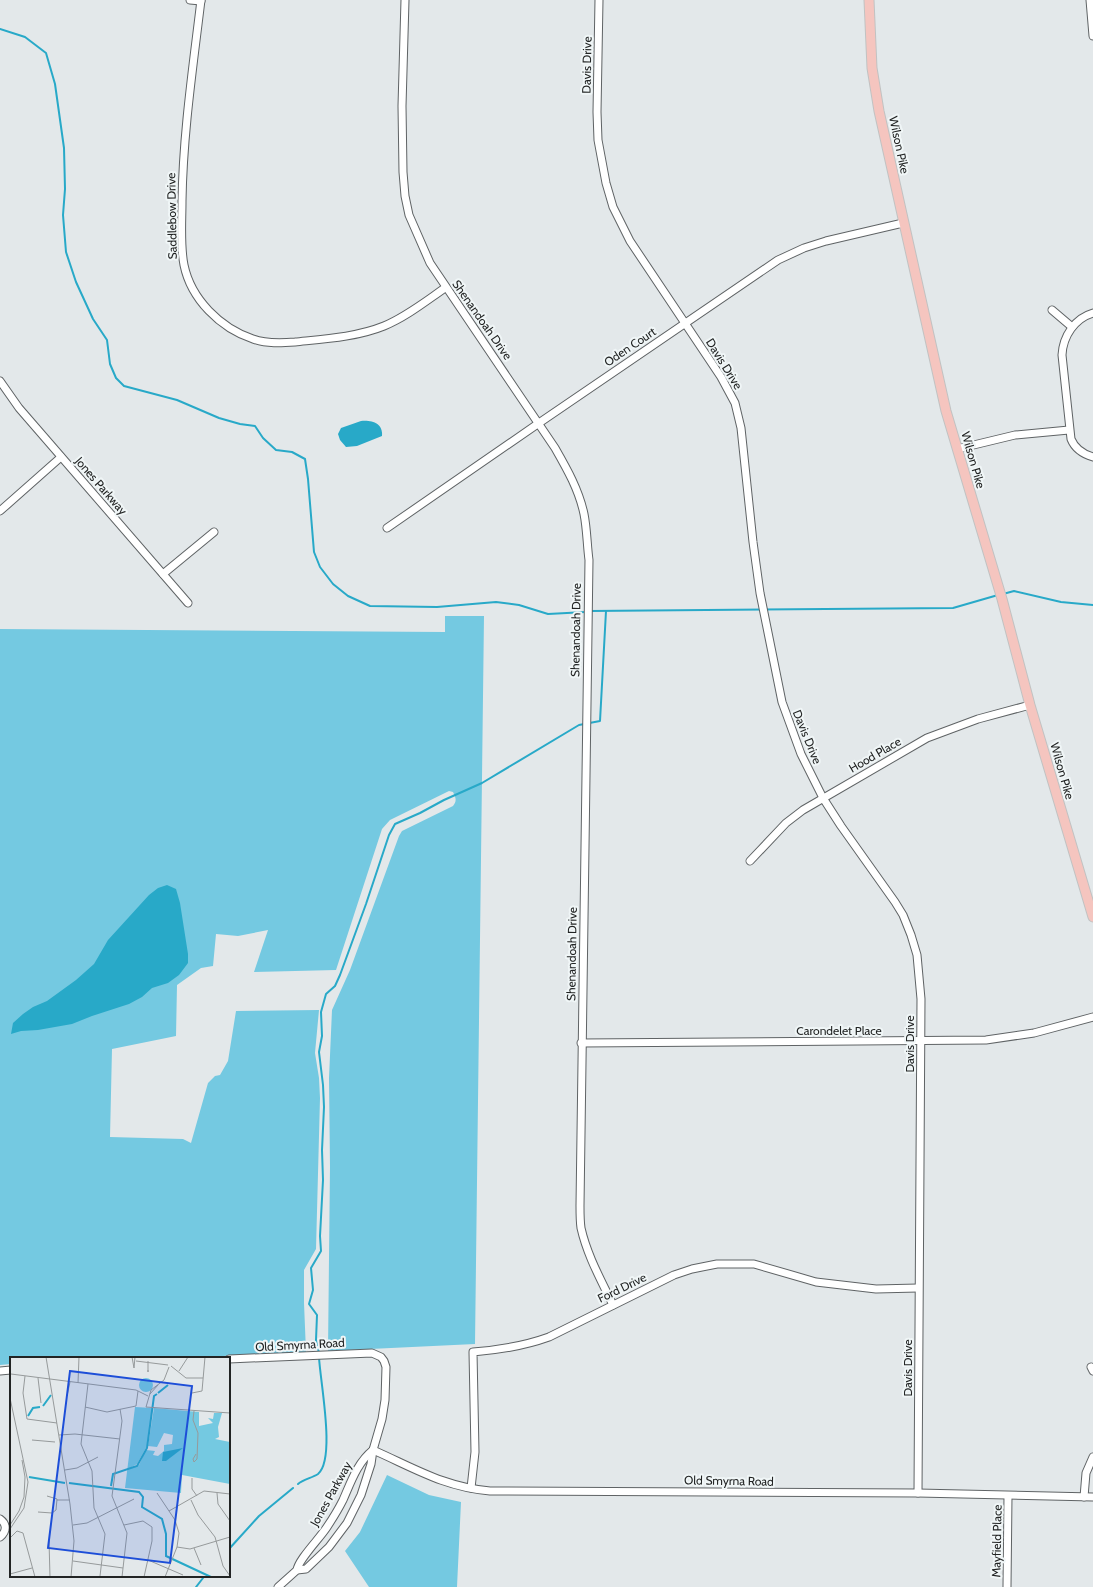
<svg xmlns="http://www.w3.org/2000/svg" width="1093" height="1587" font-family="Cabin,sans-serif">
	<rect width="100%" height="100%" fill="#e3e8ea"/>
	<g fill="#74c9e1">
		<path d="M 445,616 L 484,616 L 475,1344 L 328,1351 L 330,1167 L 329,1078 L 332,1010 L 350,970 L 399,836 L 402,831 L 453,806 C 457,801 456,798 453,792 L 449,791 L 390,820 L 382,829 L 336,970 L 254,972 L 268,930 L 238,936 L 216,934 L 213,966 L 201,968 L 177,985 L 176,1036 L 112,1049 L 110,1137 L 183,1139 L 191,1143 L 208,1083 L 215,1076 L 220,1075 L 228,1061 L 236,1011 L 319,1010 L 315,1053 L 319,1078 L 320,1098 L 316,1249 L 304,1270 L 304,1303 L 306,1352 L 223,1356 L 178,1356 L 165,1358 L 11,1358 L 11,1364 L 0,1365 L 0,629 L 445,632 Z"/>
		<polygon points="387,1475 429,1495 461,1502 457,1587 369,1587 345,1551 360,1532"/>
	</g>
	<g fill="#28a9c8">
		<path d="M 361,421 C 372,420 383,423 382,436 L 357,446 L 346,447 L 340,440 L 338,434 L 341,428 Z"/>
		<polygon points="167,885 176,889 180,903 188,954 188,963 179,975 168,983 152,988 142,997 129,1004 92,1016 72,1024 38,1030 21,1031 11,1034 13,1023 23,1014 33,1007 47,1001 76,980 94,964 108,940 149,895 158,888"/>
	</g>
	<g fill="none" stroke-linecap="round" stroke-linejoin="round">
		<g stroke="#28a9c8" stroke-width="2">
			<polyline points="0,29 25,37 46,53 55,84 64,148 65,189 63,215 66,252 76,282 93,319 107,340 110,364 116,378 124,386 177,400 219,418 240,424 255,426 263,438 276,450 292,452 305,459 308,479 314,552 320,567 333,584 348,596 370,606 437,607 496,602 519,605 548,614 586,612"/>
			<polyline points="1003,594 1014,591 1061,602 1093,605"/>
			<polyline points="590,611 953,608 998,595"/>
			<polyline points="319,1353 316,1340 317,1315 309,1304 313,1290 311,1268 321,1251 320,1236 323,1180 322,1150 324,1107 323,1085 319,1052 322,1036 321,1012 326,994 335,986 340,975 366,904 389,835 395,824 420,813 444,800 482,783 579,725 600,721 606,611"/>
			<path d="M 298,1484 C 304,1479 312,1478 318,1474 C 336,1459 320,1381 319,1357"/>
			<polyline points="229,1549 259,1516 293,1488"/>
			<polyline points="196,1587 203,1578"/>
		</g>
		<defs>
			<g id="minor">
				<polyline points="190,0 201,1"/>
				<path d="M 201,0 C 193,67 183,134 182,201 C 182,222 180,245 184,265 C 191,299 220,328 253,339 C 266,344 282,343 295,342 C 324,339 357,337 384,326 C 406,317 426,301 445,288"/>
				<path d="M 405,0 L 402,106 L 403,172 L 405,196 L 409,215 L 430,263 L 555,448 C 567,469 579,490 584,514 C 587,529 587,545 589,560 L 580,1206 C 580,1213 580,1221 581,1228 C 587,1255 601,1280 613,1305"/>
				<polyline points="599,0 597,112 598,140 606,183 613,207 630,241 721,377 735,403 741,428 753,542 760,593 782,702 801,754 823,798 841,826 895,902 903,915 911,935 917,955 921,999 918,1493"/>
				<polyline points="1090,0 1093,36"/>
				<polyline points="1052,310 1072,327"/>
				<path d="M 1093,313 C 1075,318 1063,336 1062,355 L 1071,439 C 1075,449 1083,454 1093,457"/>
				<polyline points="0,381 19,408 188,603"/>
				<polyline points="957,449 1015,435 1069,430"/>
				<polyline points="0,511 61,457"/>
				<polyline points="387,528 539,423 778,260 804,248 826,241 903,223"/>
				<polyline points="163,574 214,532"/>
				<polyline points="750,861 786,823 803,810 927,738 978,719 1030,705"/>
				<polyline points="581,1043 986,1040 1034,1033 1093,1017"/>
				<polyline points="229,1359 372,1353 381,1357 384,1361 386,1367 385,1400 382,1419 373,1450 371,1464 361,1495 347,1523 329,1547 306,1569 297,1570 278,1587"/>
				<polyline points="1091,1367 1093,1371"/>
				<polyline points="0,1371 11,1370"/>
				<path d="M 373,1450 C 414,1468 444,1487 490,1491 L 918,1493 L 1093,1497"/>
				<path d="M 471,1488 L 475,1452 L 473,1352 C 499,1350 524,1346 549,1337 L 674,1275 L 692,1269 L 717,1264 L 754,1264 L 816,1282 L 876,1289 L 918,1288"/>
				<polyline points="1084,1497 1086,1473 1093,1457"/>
				<path d="M 0,1519 C 7,1524 7,1531 0,1537"/>
				<path d="M 297,1570 C 298,1560 320,1538 327,1527 C 333,1518 338,1510 343,1500 C 351,1482 357,1463 373,1450"/>
				<polyline points="1007,1587 1008,1496"/>
			</g>
			<polyline id="major" points="869,0 872,68 879,111 946,411 1002,599 1030,705 1093,917"/>
		</defs>
		<use href="#minor" stroke="#5f6365" stroke-width="9"/>
		<use href="#major" stroke="#c1c2c2" stroke-width="11"/>
		<use href="#minor" stroke="#fff" stroke-width="7"/>
		<use href="#major" stroke="#f5c5bf" stroke-width="9"/>
	</g>
	<g text-anchor="middle" stroke-width="4" stroke-linejoin="round" paint-order="stroke">
		<g font-size="12" fill="#222424" stroke="#f0f6f7">
			<text transform="translate(587 65) rotate(-89)" y="4">Davis Drive</text>
			<text transform="translate(899 145) rotate(78)" y="4">Wilson Pike</text>
			<text transform="translate(172 216) rotate(-91)" y="4">Saddlebow Drive</text>
			<text transform="translate(482 320) rotate(55)" y="4">Shenandoah Drive</text>
			<text transform="translate(630 347) rotate(-34)" y="4">Oden Court</text>
			<text transform="translate(724 364) rotate(58)" y="4">Davis Drive</text>
			<text transform="translate(973 460) rotate(74)" y="4">Wilson Pike</text>
			<text transform="translate(101 486) rotate(49)" y="4">Jones Parkway</text>
			<text transform="translate(576 630) rotate(-89)" y="4">Shenandoah Drive</text>
			<text transform="translate(807 737) rotate(68)" y="4">Davis Drive</text>
			<text transform="translate(875 755) rotate(-30)" y="4">Hood Place</text>
			<text transform="translate(1062 771) rotate(74)" y="4">Wilson Pike</text>
			<text transform="translate(572 954) rotate(-89)" y="4">Shenandoah Drive</text>
			<text x="839" y="1035">Carondelet Place</text>
			<text transform="translate(910 1044) rotate(-90)" y="4">Davis Drive</text>
			<text transform="translate(622 1288) rotate(-26)" y="4">Ford Drive</text>
			<text transform="translate(300 1345) rotate(-3)" y="4">Old Smyrna Road</text>
			<text transform="translate(908 1368) rotate(-90)" y="4">Davis Drive</text>
			<text transform="translate(729 1481) rotate(1)" y="4">Old Smyrna Road</text>
			<text transform="translate(331 1494) rotate(-61)" y="4">Jones Parkway</text>
			<text transform="translate(997 1541) rotate(-89)" y="4">Mayfield Place</text>
		</g>
	</g>
	<g transform="translate(10 1357)">
		<rect width="220" height="220" fill="#e3e8ea"/>
		<path d="M129 28a7 7 0 1 1 14 0a7 7 0 1 1-14 0ZM 125,50 L 142,51 L 137,89 L 127,107 L 120,111 L 129,108 L 136,93 L 145,94 L 143,98 L 148,99 L 154,94 L 154,88 L 162,87 L 163,78 L 154,76 L 147,90 L 138,89 L 144,51 L 189,55 L 189,69 L 203,66 L 198,61 L 203,62 L 204,56 L 212,56 L 208,70 L 209,80 L 205,82 L 220,85 L 220,127 L 172,118 L 171,136 L 115,131 Z" fill="#74c9e1"/>
		<path d="M 173,91 L 156,104 L 152,104 L 153,95 Z" fill="#28a9c8"/>
		<path fill="none" stroke="#28a9c8" stroke-width="2" d="M 148,36 L 158,28M 33,49 L 41,38M 18,59 L 23,51 L 30,50M 19,120 L 55,126M 59,126 L 129,135 L 133,140 L 132,150 L 152,162 L 156,177 L 156,199 L 201,220M 101,129 L 103,117 L 127,109 L 137,91 L 144,39 L 147,37"/>
		<path fill="none" stroke="#969a9b" stroke-width="1" d="M 36,0 L 60,147 L 64,184 L 61,220M 122,0 L 124,11 L 125,0M 126,4 L 158,8M 138,4 L 138,15 L 138,13M 161,9 L 176,21 L 193,21M 159,10 L 154,23 L 141,33 L 136,50 L 220,56M 169,14 L 178,0M 1,17 L 126,33 L 138,39M 15,19 L 13,36 L 17,62 L 47,66M 28,21 L 31,46M 68,26 L 69,0M 78,27 L 71,87 L 82,114 L 84,151 L 95,177 L 90,219M 182,36 L 192,34 L 195,0M 140,37 L 148,28M 57,39 L 60,25M 0,41 L 18,125 L 14,151 L 0,172M 75,50 L 97,55 L 126,49 L 128,34M 110,52 L 112,64 L 102,139 L 117,176 L 112,220M 184,54 L 183,63 L 188,76 L 187,102 L 184,105 L 183,102 L 186,97M 49,78 L 65,77 L 110,82M 22,83 L 45,85M 55,113 L 67,111 L 88,100M 182,121 L 182,132 L 187,139M 147,136 L 165,163 L 169,176 L 167,190 L 155,220M 207,136 L 208,147 L 220,164M 47,143 L 60,143M 181,143 L 188,158 L 205,180 L 213,209 L 220,219M 159,154 L 194,134 L 220,137M 28,155 L 42,156 L 46,153 L 47,142 L 37,139M 0,168 L 9,154 L 14,140 L 15,120 L 12,103M 63,168 L 77,166 L 124,142M 114,168 L 133,164 L 142,170 L 142,184 L 134,220M 0,181 L 7,174 L 13,176 L 25,220M 39,184 L 40,220M 167,190 L 180,192 L 220,180M 184,191 L 191,208M 138,203 L 173,218M 63,204 L 113,211M 0,217 L 22,211"/>
		<path fill="#1d4ed8" fill-opacity="0.15" stroke="#1d4ed8" stroke-width="2" d="M 60,14 L 182,29 L 160,206 L 38,191 Z"/>
		<rect width="220" height="220" fill="none" stroke="#222424" stroke-width="2"/>
	</g>
</svg>
